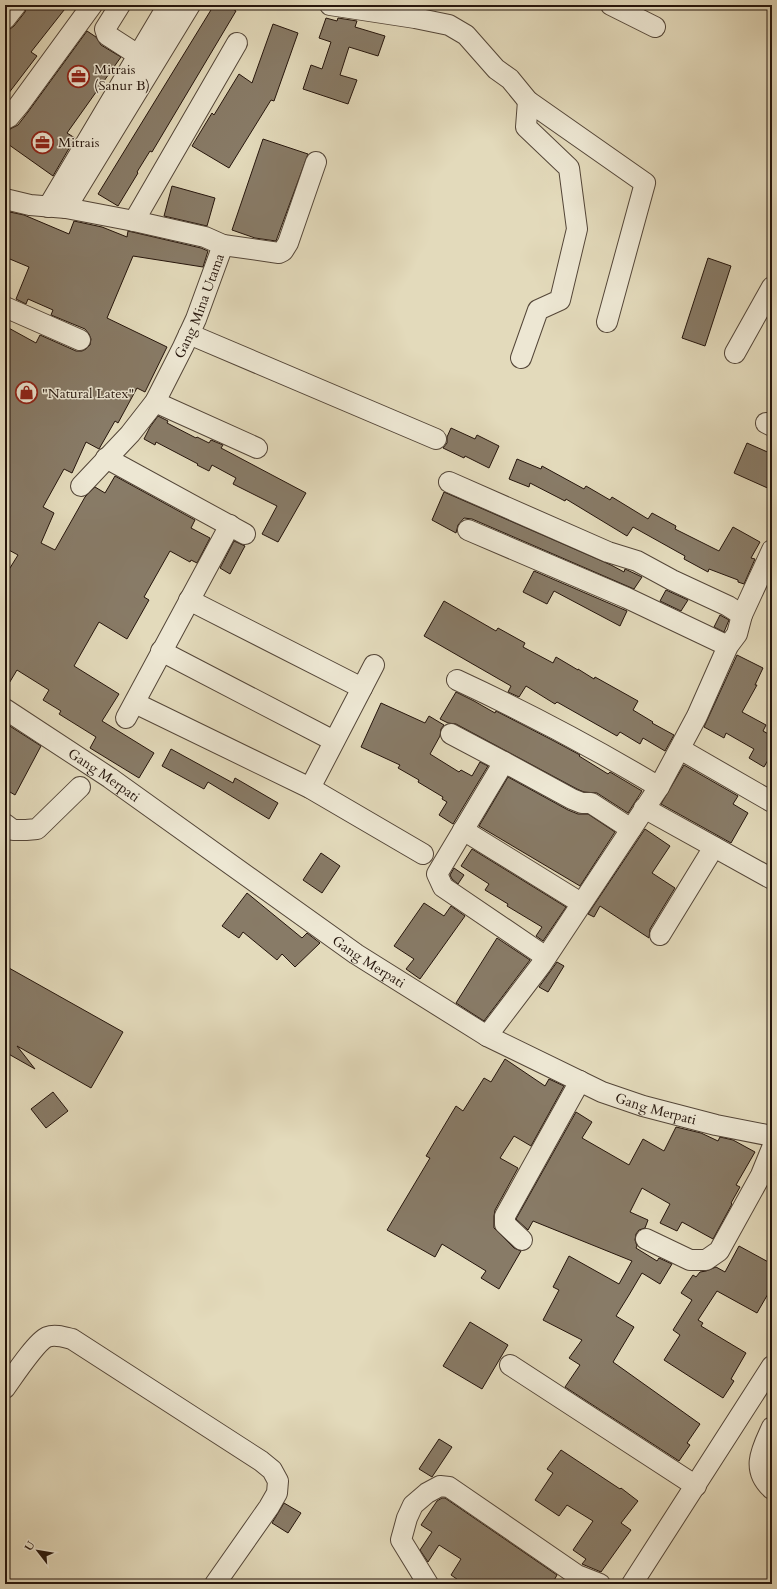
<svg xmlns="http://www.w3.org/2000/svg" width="777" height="1589" font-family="Cardo,serif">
	<rect width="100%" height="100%" fill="#e3dabb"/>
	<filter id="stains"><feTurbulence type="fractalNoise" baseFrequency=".005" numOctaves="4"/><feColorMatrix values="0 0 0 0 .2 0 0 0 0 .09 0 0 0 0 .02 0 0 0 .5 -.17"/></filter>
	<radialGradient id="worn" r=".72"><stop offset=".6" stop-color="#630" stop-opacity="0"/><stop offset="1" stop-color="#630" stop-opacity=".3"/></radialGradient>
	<g fill="#887b67" stroke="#25150c">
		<polygon points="27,5 68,5 31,52 37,56 5,98 5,30 10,29 14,26 25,12"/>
		<polygon points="214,5 226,5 236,11 152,152 150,151 137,172 138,173 118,206 98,194"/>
		<polygon points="326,18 337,21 338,18 357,21 355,27 385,36 378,56 349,47 340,75 357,80 348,104 303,89 311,65 322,69 331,42 319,38"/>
		<polygon points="273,24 298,33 274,101 271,100 229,168 192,146 212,113 214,115 239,74 252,83"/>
		<polygon points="87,31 96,37 101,45 121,57 67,133 75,138 53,176 5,142 5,137 10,129 18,125 28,112"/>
		<polygon points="263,139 308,154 276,241 255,238 232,230"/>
		<polygon points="172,186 215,198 207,226 164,216"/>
		<polygon points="5,211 24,215 69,234 74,221 102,227 127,237 128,231 201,248 208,251 203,267 133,256 107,318 167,347 145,392 137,388 118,423 115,421 99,449 86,442 72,473 64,469 43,507 54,513 41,543 55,550 85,497 95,487 105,493 115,476 195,520 191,528 210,538 197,563 191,560 190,562 170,551 144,597 149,600 127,639 99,622 74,666 119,694 102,721 154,753 139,778 90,748 96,737 59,714 61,711 43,700 49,690 17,670 5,690 5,576 18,555 5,548 5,326 36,343 40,335 76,351 82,351 86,349 90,345 91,339 89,334 85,329 51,315 53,310 28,299 26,304 16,299 29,267 5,257"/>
		<polygon points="708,258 731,266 705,346 682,338"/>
		<polygon points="158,416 168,421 167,423 196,438 197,437 209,443 211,440 223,445 221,448 306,493 278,542 262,534 277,506 233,484 236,478 212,465 209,471 197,465 198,464 156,442 155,445 144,439 150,427"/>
		<polygon points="451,428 475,439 477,435 499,446 489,468 465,456 464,458 443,448 447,443 447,437"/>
		<polygon points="747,443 772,454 772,490 734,473"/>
		<polygon points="517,459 541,469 542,466 584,489 586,486 610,500 612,497 648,519 652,513 676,526 675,529 719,551 733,527 760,542 751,558 755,559 744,584 738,582 738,580 709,569 708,572 684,559 685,556 633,527 627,536 566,499 565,501 530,483 529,487 509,479"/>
		<polygon points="444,492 611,565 624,572 625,569 642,577 634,589 472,519 464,518 458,525 456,533 432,520"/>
		<polygon points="234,541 245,546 230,574 220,568"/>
		<polygon points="534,571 627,611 620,626 554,591 547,604 523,592"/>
		<polygon points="666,590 688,600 681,611 660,601"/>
		<polygon points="444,601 496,631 498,628 525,643 523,647 553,663 556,657 578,670 578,669 594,679 595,677 638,701 633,710 653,722 652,723 674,735 665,751 643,738 640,744 620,732 617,736 557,702 555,704 526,686 519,697 508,692 511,686 424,636"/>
		<polygon points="720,615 729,620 724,632 714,627"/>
		<polygon points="737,655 763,668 755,685 757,685 742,712 766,725 763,731 772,736 772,753 764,767 749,758 754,749 726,733 724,738 704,727"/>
		<polygon points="456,692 474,701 495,713 496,711 554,741 580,755 579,756 608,774 610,772 642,791 628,813 597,793 584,792 577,789 456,724 448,723 440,719"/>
		<polygon points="381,703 425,723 429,716 444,725 441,729 440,736 430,754 459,772 461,770 472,776 480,762 488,766 453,824 439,815 447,802 442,799 443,797 418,782 419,780 398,768 400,765 361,747"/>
		<polygon points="5,723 41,746 15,795 5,789"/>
		<polygon points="171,749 233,783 235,778 278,803 269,819 208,782 204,789 162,766"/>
		<polygon points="684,765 738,796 733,804 748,813 731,843 661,804"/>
		<polygon points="508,777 568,810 578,814 588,814 615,832 580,886 479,826"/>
		<polygon points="645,829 670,846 652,873 675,888 650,929 649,938 600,906 594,917 588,914"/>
		<polygon points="472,849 566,907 543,941 536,936 542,927 507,906 508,904 485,890 489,884 461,866"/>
		<polygon points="321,853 340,866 322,893 303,880"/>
		<polygon points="454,868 464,875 458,884 452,879 450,875"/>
		<polygon points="247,893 302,938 307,933 320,943 295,967 282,954 277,960 243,932 239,938 222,926"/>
		<polygon points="424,903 444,916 451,906 465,916 420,979 406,969 414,959 394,946"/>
		<polygon points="497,938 530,960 484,1021 456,1003"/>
		<polygon points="557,962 564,966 548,992 539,987"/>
		<polygon points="9,968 123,1032 91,1088 17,1046 35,1069 5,1052 5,975"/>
		<polygon points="505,1059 545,1086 549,1079 564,1086 531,1146 514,1136 500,1158 518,1168 495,1210 494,1216 494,1228 514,1248 521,1251 499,1289 481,1278 486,1271 442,1244 435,1257 387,1230 430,1158 426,1156 456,1106 463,1111 484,1078 491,1082"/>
		<polygon points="53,1092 68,1111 46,1128 31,1109"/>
		<polygon points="576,1112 592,1122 582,1138 629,1165 643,1139 664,1151 676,1127 701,1133 718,1141 720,1137 733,1140 755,1152 736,1185 740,1187 731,1203 732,1204 713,1239 682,1222 677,1231 660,1223 670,1204 642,1188 630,1212 648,1220 645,1228 639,1230 636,1234 635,1240 637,1246 636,1248 657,1261 659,1258 672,1264 660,1284 642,1273 629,1295 616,1316 634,1327 613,1362 700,1424 687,1443 690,1445 679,1461 565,1387 580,1365 569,1358 582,1340 543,1320 559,1290 553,1287 569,1256 619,1284 632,1261 533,1221 528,1230 516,1219"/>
		<polygon points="739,1246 772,1264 772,1287 757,1313 717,1291 698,1320 703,1323 701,1326 746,1353 731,1379 734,1381 723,1398 664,1360 680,1335 673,1330 692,1300 681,1293 693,1275 696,1277 700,1272 706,1271 716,1267 725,1272"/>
		<polygon points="470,1322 508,1345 482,1389 443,1366"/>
		<polygon points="439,1439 452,1447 432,1477 419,1469"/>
		<polygon points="561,1450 620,1489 621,1488 638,1501 621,1523 631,1530 601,1572 582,1564 586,1559 573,1550 593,1521 567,1505 559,1516 535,1500 553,1473 547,1469"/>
		<polygon points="442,1498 445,1498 557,1575 552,1584 464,1584 451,1575 461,1559 439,1545 428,1562 420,1550 432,1532 421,1525 437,1501"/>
		<polygon points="284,1503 301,1513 288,1533 272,1523"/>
	</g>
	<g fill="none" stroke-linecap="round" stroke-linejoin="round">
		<defs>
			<g id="minor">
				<polyline points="120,5 105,29 107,35 138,55"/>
				<polyline points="330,5 415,18 449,25 466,35 496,69 510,79 528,101 645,183 607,322"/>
				<polyline points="611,5 655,27"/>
				<polyline points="5,19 16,5"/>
				<polyline points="5,119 9,117 19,105 92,5"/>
				<polyline points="5,199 30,205 66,208 134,221 205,237 223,245 279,253 283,251 288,243 316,162"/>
				<polyline points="48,207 168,5"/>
				<polyline points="66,208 190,5"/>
				<polyline points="134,221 237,43"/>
				<polyline points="5,307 80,340"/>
				<polyline points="189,334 436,439"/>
				<polyline points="735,353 772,287"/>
				<polyline points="521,358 538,310 560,300 577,229 569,168 526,127 528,101"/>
				<polyline points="155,402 257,448"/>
				<polyline points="766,423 772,426"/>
				<polyline points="106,458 245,534"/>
				<polyline points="449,482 608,552 637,561 672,580 728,606 742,615"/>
				<path id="s1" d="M 81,486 L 130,434 L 155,402 L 183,347 L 196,319 L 223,245"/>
				<polyline points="468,530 627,598 728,646"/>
				<polyline points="189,600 362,688"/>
				<polyline points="161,651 334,741"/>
				<path d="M 457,680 C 526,712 594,748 659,787"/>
				<polyline points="135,703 310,788 423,854"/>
				<path id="s2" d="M 5,709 L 110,778 L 356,954 L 487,1036 L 602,1092 L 643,1106 L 716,1125 L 772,1136"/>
				<polyline points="126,718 230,525"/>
				<polyline points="451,734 504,762"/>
				<polyline points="680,749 772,802"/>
				<polyline points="310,788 374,665"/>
				<polyline points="644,808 772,879"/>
				<polyline points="5,824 13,830 26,830 37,829 80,787"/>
				<polyline points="463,830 581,903"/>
				<polyline points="660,935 714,847"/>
				<polyline points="546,957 443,887 437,874 504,762 572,799 582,803 591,803 631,829"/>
				<polyline points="487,1036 541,965 659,787 697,716 728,646 737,634 742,615 772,550"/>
				<polyline points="646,1239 690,1260 706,1260 719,1251 761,1175 772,1148"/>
				<polyline points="522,1240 505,1224 505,1216 580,1081"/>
				<polyline points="510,1365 696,1486"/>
				<path d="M 5,1388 C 13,1377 36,1342 47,1337 C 55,1334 64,1337 72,1339 L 261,1461 L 272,1470 L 278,1481 L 277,1493 L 269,1507 L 215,1584"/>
				<path d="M 772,1427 C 762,1449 750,1469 772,1489"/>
				<polyline points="428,1584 401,1540 407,1518 413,1505 427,1493 440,1486 449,1487 577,1575 600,1584"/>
				<polyline points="632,1584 772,1366"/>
			</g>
		</defs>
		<use href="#minor" stroke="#544638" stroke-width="22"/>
		<use href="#minor" stroke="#ede7d3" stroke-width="20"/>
	</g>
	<defs>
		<symbol id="office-ring" viewBox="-11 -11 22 22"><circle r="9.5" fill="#ede7d3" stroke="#8f2418" stroke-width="1.5"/><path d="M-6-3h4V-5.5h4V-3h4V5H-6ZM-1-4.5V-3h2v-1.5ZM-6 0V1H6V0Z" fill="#8f2418"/></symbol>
		<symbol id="shop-ring" viewBox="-11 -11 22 22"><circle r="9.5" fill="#ede7d3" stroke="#8f2418" stroke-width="1.5"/><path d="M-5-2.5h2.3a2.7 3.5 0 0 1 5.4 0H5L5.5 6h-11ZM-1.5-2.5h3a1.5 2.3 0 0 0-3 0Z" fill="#8f2418"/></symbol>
	</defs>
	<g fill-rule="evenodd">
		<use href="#office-ring" x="66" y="64" width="25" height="25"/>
		<use href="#office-ring" x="30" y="130" width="25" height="25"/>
		<use href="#shop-ring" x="14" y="380" width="25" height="25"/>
	</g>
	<g text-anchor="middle" stroke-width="3" stroke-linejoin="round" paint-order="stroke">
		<g font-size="14" fill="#25150c" stroke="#ede7d3" text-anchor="start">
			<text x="94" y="74">Mitrais<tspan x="94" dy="16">(Sanur B)</tspan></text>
			<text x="58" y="147">Mitrais</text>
			<text x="42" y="398">"Natural Latex"</text>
		</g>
		<g font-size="14" fill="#25150c" stroke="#ede7d3">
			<text dy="5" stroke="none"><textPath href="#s1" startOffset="218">Gang Mina Utama</textPath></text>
			<text dy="5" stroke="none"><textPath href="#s2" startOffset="119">Gang Merpati</textPath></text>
			<text dy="5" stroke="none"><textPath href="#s2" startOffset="443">Gang Merpati</textPath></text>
			<text dy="5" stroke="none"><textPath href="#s2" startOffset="767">Gang Merpati</textPath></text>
		</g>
	</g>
	<rect width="777" height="1589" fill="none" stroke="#e3dabb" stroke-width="20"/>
	<rect x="6" y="6" width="765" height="1577" fill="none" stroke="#25150c" stroke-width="2"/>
	<rect x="10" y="10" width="757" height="1569" fill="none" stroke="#25150c"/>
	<g transform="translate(38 1551) rotate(301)" stroke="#ede7d3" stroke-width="3" paint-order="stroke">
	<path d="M0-3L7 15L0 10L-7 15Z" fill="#25150c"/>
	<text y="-6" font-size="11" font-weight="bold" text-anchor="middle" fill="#25150c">U</text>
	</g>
	<rect width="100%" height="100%" filter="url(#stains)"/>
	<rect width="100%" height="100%" fill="url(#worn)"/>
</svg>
